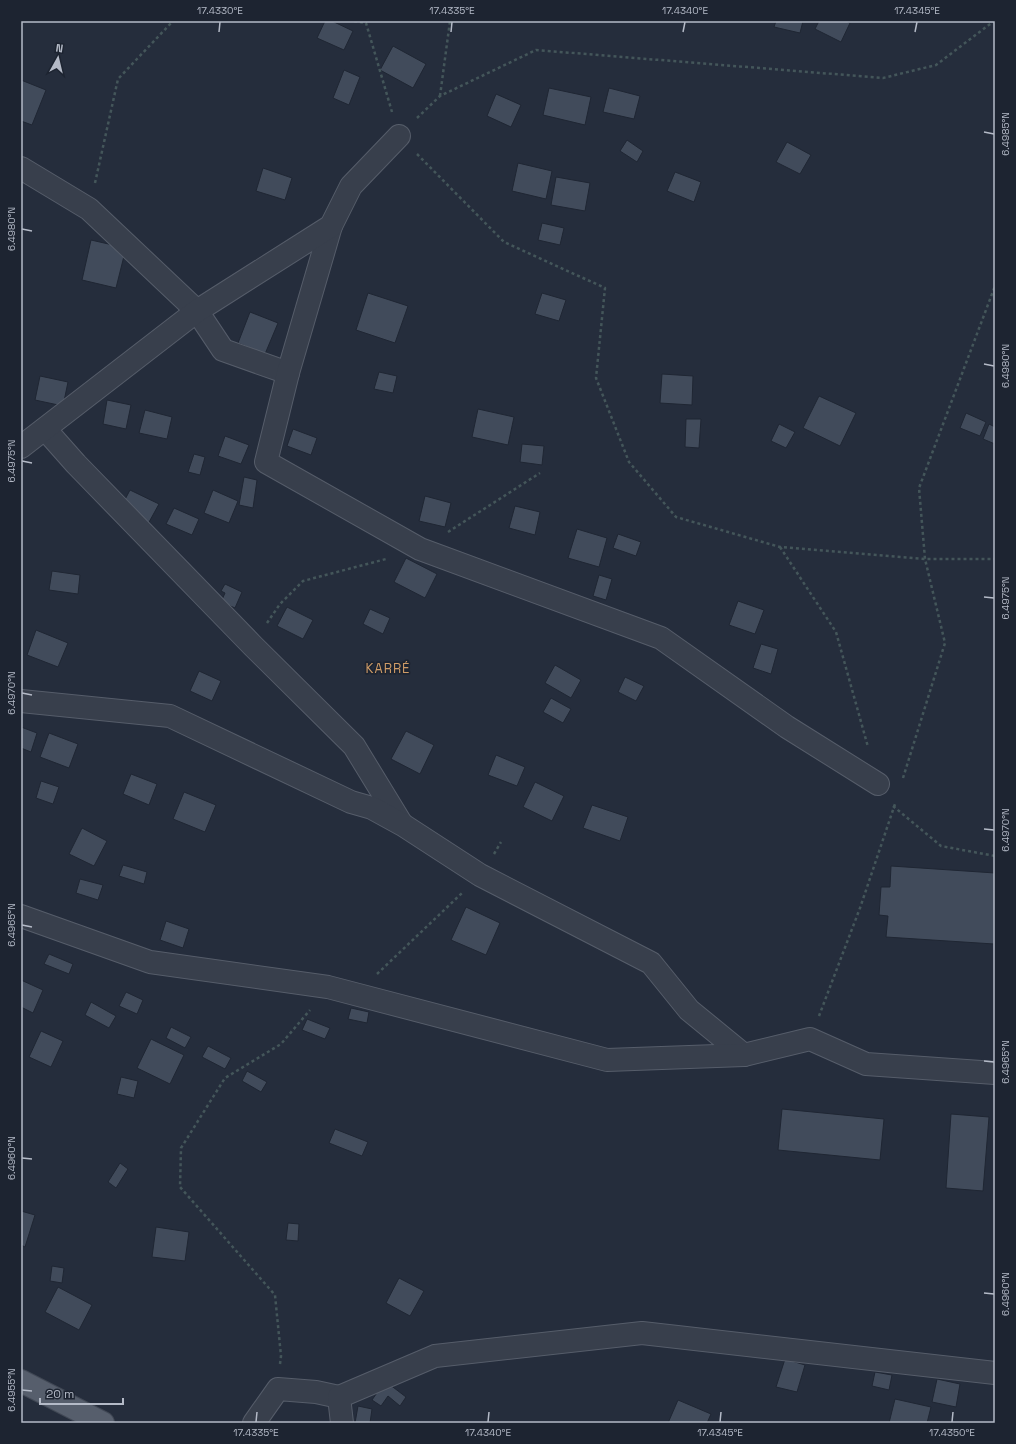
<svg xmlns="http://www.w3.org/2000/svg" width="1016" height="1444" font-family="'Space Grotesk',sans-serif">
	<rect width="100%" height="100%" fill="#252d3c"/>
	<g fill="#414b5b" stroke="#1f2633">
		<polygon points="325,21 332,21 353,31 344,50 317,38"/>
		<polygon points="776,21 803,21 800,33 774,27"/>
		<polygon points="819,21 846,21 850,23 841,42 815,29"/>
		<polygon points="393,46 426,64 413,88 380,70"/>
		<polygon points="344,70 360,77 349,105 333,98"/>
		<polygon points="21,80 46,90 32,125 21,121"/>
		<polygon points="549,88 591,97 585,125 543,115"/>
		<polygon points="609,88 640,96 634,119 603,112"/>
		<polygon points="496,94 521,105 511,127 487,116"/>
		<polygon points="627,140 643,151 637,162 620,151"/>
		<polygon points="787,142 811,155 800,174 776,162"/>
		<polygon points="518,163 552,171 546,199 512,191"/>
		<polygon points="263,168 292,178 285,200 256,191"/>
		<polygon points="675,172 701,182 694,202 667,191"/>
		<polygon points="556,177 590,183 585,211 551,205"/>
		<polygon points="542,223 564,228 560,245 538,240"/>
		<polygon points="91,240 126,248 116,288 82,280"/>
		<polygon points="368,293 408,306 395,343 356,330"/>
		<polygon points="542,293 566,300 559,321 535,314"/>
		<polygon points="250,312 278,323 265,354 238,343"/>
		<polygon points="379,372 397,376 393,393 374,389"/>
		<polygon points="662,374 693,376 692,405 660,403"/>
		<polygon points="40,376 68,382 63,406 35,400"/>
		<polygon points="819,396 856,413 840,446 803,428"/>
		<polygon points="107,400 131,405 126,429 103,424"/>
		<polygon points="478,409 514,417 508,445 472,437"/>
		<polygon points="145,410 172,417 167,439 139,433"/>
		<polygon points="966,413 986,422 980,436 960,428"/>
		<polygon points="686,419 701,419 699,448 685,447"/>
		<polygon points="779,424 795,432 786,448 771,441"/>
		<polygon points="989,424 995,427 995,444 983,439"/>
		<polygon points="293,429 317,438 311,455 287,446"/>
		<polygon points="225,436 249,445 241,464 218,456"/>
		<polygon points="522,444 544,446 542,465 520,462"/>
		<polygon points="194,454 205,457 200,475 188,472"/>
		<polygon points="244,477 257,480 253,508 239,505"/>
		<polygon points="130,490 159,504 148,524 120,509"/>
		<polygon points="213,490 238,501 229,523 204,513"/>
		<polygon points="425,496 451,503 445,527 419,521"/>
		<polygon points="515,506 540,512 535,535 509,528"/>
		<polygon points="174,508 199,519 192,535 166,524"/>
		<polygon points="577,529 607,538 599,567 568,558"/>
		<polygon points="618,534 641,542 636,556 613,548"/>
		<polygon points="406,558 437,574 425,598 394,582"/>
		<polygon points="52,571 80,575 78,594 49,590"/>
		<polygon points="599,575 612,579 606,600 593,596"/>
		<polygon points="225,584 242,592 235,608 221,602 225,593 221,591"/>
		<polygon points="738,601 764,610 755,634 729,625"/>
		<polygon points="287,607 313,620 303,639 277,626"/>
		<polygon points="370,609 390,618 383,634 363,624"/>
		<polygon points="36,630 68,643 58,667 27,655"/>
		<polygon points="761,644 778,649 771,674 753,668"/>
		<polygon points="555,665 581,680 571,698 545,683"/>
		<polygon points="199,671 221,681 212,701 190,691"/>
		<polygon points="625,677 644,686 636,701 618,692"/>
		<polygon points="551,698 571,709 563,723 543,712"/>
		<polygon points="21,727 37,733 31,752 21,748"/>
		<polygon points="406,731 434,745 420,774 391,759"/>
		<polygon points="49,733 78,744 69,768 40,757"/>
		<polygon points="496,755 525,767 517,786 488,775"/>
		<polygon points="131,774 157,784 149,805 123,794"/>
		<polygon points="41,781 59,787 53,804 36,798"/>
		<polygon points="535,782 564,796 552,821 523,807"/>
		<polygon points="184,792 216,805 205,832 173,819"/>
		<polygon points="592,805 628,817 620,841 583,828"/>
		<polygon points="82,828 107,841 94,866 69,854"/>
		<polygon points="123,865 147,872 144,884 119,876"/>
		<polygon points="891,866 995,873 994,944 886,937 888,916 879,915 881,887 890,887"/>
		<polygon points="80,879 103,885 98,900 76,893"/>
		<polygon points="466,907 500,923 486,955 451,940"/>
		<polygon points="166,921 189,929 183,948 160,940"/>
		<polygon points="49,954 73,964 69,974 44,964"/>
		<polygon points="21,980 43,990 33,1013 21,1007"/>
		<polygon points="126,992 143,1000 137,1014 119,1006"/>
		<polygon points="91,1002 116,1016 109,1028 85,1015"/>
		<polygon points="351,1008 369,1012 367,1023 348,1019"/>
		<polygon points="307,1019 330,1028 325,1039 302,1030"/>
		<polygon points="171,1027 191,1037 185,1048 166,1038"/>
		<polygon points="41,1031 63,1041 51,1067 29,1057"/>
		<polygon points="151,1039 184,1055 170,1084 137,1068"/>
		<polygon points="208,1046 231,1058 225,1069 202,1057"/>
		<polygon points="247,1071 267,1082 261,1092 242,1081"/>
		<polygon points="121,1077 138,1081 134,1098 117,1094"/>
		<polygon points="782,1109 884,1119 880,1160 778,1150"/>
		<polygon points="951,1114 989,1117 983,1191 946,1188"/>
		<polygon points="335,1129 368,1142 362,1156 329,1143"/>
		<polygon points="120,1163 128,1169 116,1188 108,1182"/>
		<polygon points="21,1211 35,1215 25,1247 21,1245"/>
		<polygon points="288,1223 299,1224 298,1241 286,1240"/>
		<polygon points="156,1227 189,1232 185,1261 152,1257"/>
		<polygon points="52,1266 64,1268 62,1283 50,1281"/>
		<polygon points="399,1278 424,1291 410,1316 386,1303"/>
		<polygon points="58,1287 92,1305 79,1330 45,1312"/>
		<polygon points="785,1359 805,1365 797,1392 776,1387"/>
		<polygon points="875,1372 892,1375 889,1390 872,1386"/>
		<polygon points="937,1379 960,1384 956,1407 932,1402"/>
		<polygon points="385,1381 406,1397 400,1406 388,1396 381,1406 372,1400"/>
		<polygon points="895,1399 931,1407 927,1423 889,1423"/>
		<polygon points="678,1400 711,1414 707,1423 668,1423"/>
		<polygon points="358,1406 372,1409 370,1423 355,1423"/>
	</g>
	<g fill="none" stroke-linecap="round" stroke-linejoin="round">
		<defs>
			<g id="street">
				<polyline points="21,168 89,209 197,311 223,350 288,373"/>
				<polyline points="331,226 288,373 266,462 420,549 661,638 787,727 878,784"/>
				<polyline points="45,429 76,464 253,646 354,746 401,823"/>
				<polyline points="21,447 197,311 331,226 351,186 399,136"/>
				<polyline points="21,701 170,716 351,802 372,808 403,825 480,875 651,963 689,1010 744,1055"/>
				<polyline points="21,916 150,962 328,987 607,1060 744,1055 810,1039 866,1064 995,1073"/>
				<polyline points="254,1423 278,1389 316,1392 339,1397"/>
				<polyline points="342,1423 339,1397 435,1356 642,1333 995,1373"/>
			</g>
			<polyline id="primary" points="21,1381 103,1423"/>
		</defs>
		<use href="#street" stroke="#565d6a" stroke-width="24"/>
		<use href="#primary" stroke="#414855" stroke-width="24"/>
		<g stroke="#44565a" stroke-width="2.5" stroke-dasharray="3 3" stroke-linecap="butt">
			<polyline points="354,21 366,23 392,112"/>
			<polyline points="440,96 450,21"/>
			<polyline points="417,118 440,96 536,50 883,78 936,65 994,21"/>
			<polyline points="417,154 504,242 605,288 596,378 629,462 676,517 780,547 925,559 995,559"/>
			<polyline points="95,183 118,79 173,21"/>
			<polyline points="448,532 540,473"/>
			<polyline points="780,547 836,632 868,747"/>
			<polyline points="267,623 280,604 303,581 386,559"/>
			<polyline points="903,778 945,643 925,559 919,488 995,286"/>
			<polyline points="893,806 941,846 995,856"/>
			<polyline points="494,854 501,842"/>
			<polyline points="377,974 462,893"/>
			<polyline points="819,1016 860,908 895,804"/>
			<polyline points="280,1364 281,1356 275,1295 180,1187 181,1148 225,1078 281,1044 310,1010"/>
		</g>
		<use href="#street" stroke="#383f4c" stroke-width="22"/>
		<use href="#primary" stroke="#565e6c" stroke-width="22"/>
	</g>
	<path fill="none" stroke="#b4bac7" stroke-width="1.5" d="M 219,32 L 220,22M 451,32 L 452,22M 683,32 L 685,22M 915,32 L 917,22M 984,132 L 994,134M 22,229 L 32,231M 984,364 L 994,366M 22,461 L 32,463M 984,597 L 994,598M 22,693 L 32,695M 984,829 L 994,830M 22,925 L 32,927M 984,1061 L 994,1062M 22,1158 L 32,1159M 984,1293 L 994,1294M 22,1390 L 32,1391M 256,1422 L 257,1412M 488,1422 L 489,1412M 720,1422 L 721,1412M 952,1422 L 953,1412"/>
	<g text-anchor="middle" stroke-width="3.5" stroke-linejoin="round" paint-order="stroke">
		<g font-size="13" letter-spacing="1" fill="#cf9c67" stroke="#1d2431">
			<text x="388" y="673">KARRÉ</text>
		</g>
	</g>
	<rect width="1016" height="1444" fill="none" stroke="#1d2431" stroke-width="44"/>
	<g transform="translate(58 58) rotate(8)" stroke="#1d2431" stroke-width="3" paint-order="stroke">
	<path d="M0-3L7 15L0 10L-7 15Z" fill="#b4bac7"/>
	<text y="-6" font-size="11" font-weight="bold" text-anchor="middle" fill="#b4bac7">N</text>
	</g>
	<path d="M40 1398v6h83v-6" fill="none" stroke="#b4bac7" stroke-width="2"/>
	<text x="46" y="1398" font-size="12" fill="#b4bac7" stroke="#1d2431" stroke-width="3" paint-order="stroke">20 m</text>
	<rect x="22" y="22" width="972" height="1400" fill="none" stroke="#b4bac7" stroke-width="1.5"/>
	<g font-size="10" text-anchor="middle" fill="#b4bac7">
		<text x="220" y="14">17.4330°E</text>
		<text x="452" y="14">17.4335°E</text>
		<text x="685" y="14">17.4340°E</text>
		<text x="917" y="14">17.4345°E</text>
		<text transform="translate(1005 134) rotate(-90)" y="4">6.4985°N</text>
		<text transform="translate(11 229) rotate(-90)" y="4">6.4980°N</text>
		<text transform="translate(1005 366) rotate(-90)" y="4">6.4980°N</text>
		<text transform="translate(11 461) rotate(-90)" y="4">6.4975°N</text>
		<text transform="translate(1005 598) rotate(-90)" y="4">6.4975°N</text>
		<text transform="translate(11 693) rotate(-90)" y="4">6.4970°N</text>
		<text transform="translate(1005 830) rotate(-90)" y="4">6.4970°N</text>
		<text transform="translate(11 925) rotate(-90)" y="4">6.4965°N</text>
		<text transform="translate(1005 1062) rotate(-90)" y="4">6.4965°N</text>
		<text transform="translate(11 1158) rotate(-90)" y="4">6.4960°N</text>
		<text transform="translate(1005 1294) rotate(-90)" y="4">6.4960°N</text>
		<text transform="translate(11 1390) rotate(-90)" y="4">6.4955°N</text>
		<text x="256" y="1436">17.4335°E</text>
		<text x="488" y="1436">17.4340°E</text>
		<text x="720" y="1436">17.4345°E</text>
		<text x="952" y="1436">17.4350°E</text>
	</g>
</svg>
